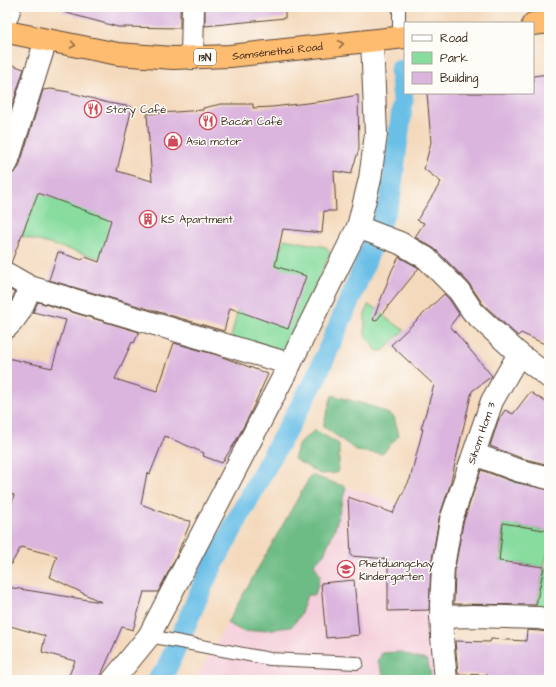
<svg xmlns="http://www.w3.org/2000/svg" width="556" height="687" font-family="'Architects Daughter',sans-serif">
	<rect width="100%" height="100%" fill="#fdfcf7"/>
	<filter id="ink" filterUnits="userSpaceOnUse"><feTurbulence type="fractalNoise" baseFrequency=".025" numOctaves="2"/><feDisplacementMap in="SourceGraphic" scale="8" xChannelSelector="R" yChannelSelector="G"/><feConvolveMatrix kernelMatrix="1 2 1 2 8 2 1 2 1" color-interpolation-filters="sRGB"/></filter>
	<filter id="wash" filterUnits="userSpaceOnUse"><feTurbulence type="fractalNoise" baseFrequency=".012" numOctaves="4" result="noise"/><feDisplacementMap in="SourceGraphic" scale="16" xChannelSelector="R" yChannelSelector="G"/><feGaussianBlur stdDeviation="0.9" result="paint"/><feColorMatrix in="noise" values="0 0 0 0 0 0 0 0 0 0 0 0 0 0 0 0 0 1.4 0 .05"/><feComposite in="paint" operator="in"/></filter>
	<g filter="url(#wash)">
		<rect width="100%" height="100%" fill="#f4d9bc"/>
		<polygon fill="#f5cfdb" points="311,475 435,516 435,680 195,680"/>
		<g fill="#87dc9e" stroke="#61835e">
			<polygon points="47,169 112,218 170,278 21,236"/>
			<polygon points="284,239 326,247 330,253 286,352 231,338 253,243 282,248"/>
			<polygon points="368,305 379,310 386,318 404,330 383,351 377,351 365,335 365,315"/>
			<polygon points="511,479 526,480 515,525 549,531 549,550 544,566 549,568 549,614 535,611 544,567 514,563 505,609 507,569 500,567 503,525 500,524"/>
		</g>
		<g fill="#6dbc85" stroke="#547352">
			<polygon points="332,395 377,408 394,417 399,435 382,454 357,451 323,426"/>
			<polygon points="315,430 339,444 339,462 337,473 320,474 294,459 299,443"/>
			<polygon points="311,475 346,487 335,528 324,554 314,564 320,576 315,595 307,595 300,616 291,627 244,632 227,623"/>
			<polygon points="401,652 413,657 427,660 431,675 425,680 385,680 378,661 382,653"/>
		</g>
		<g fill="none" stroke-linecap="round" stroke-linejoin="round">
			<polyline stroke="#6abfe7" stroke-width="21" points="157,680 166,670 207,576 263,472 315,380 360,276 390,199 403,101 400,70"/>
		</g>
		<g id="blocks">
			<g fill="#dbb5de">
				<polygon points="64,7 180,7 180,28 118,27 63,12"/>
				<polygon points="205,7 285,7 285,18 205,26"/>
				<polygon points="7,63 24,69 7,122"/>
				<polygon points="549,74 549,346 521,333 518,336 483,304 468,282 435,249 415,237 424,223 417,220 441,182 424,169 431,142 427,93 533,93 533,76"/>
				<polygon points="51,89 69,92 108,103 132,107 117,171 152,181 147,114 203,110 203,108 221,104 253,104 253,108 272,107 325,101 358,95 359,149 351,174 334,171 336,211 324,211 322,233 283,229 275,266 306,276 288,329 230,308 224,331 49,280 58,252 82,260 85,257 99,262 111,220 38,193 11,263 7,262 7,175 15,172 19,167 43,90"/>
				<polygon points="399,257 419,268 376,321 373,320 392,270"/>
				<polygon points="7,288 15,293 9,305 7,305"/>
				<polygon points="444,294 449,299 459,314 450,326 492,376 472,391 450,485 439,518 431,566 429,610 388,611 388,559 351,556 348,497 393,513 410,479 423,429 421,429 434,385 391,345"/>
				<polygon points="38,302 139,332 134,343 132,342 115,379 157,392 174,343 217,355 268,374 250,414 236,441 222,463 203,456 204,453 165,436 150,474 147,473 141,504 179,519 191,521 176,557 158,592 144,592 133,630 122,627 99,680 67,680 75,661 42,652 45,636 7,625 7,587 101,602 50,577 57,556 21,547 7,571 7,522 14,495 7,493 7,358 52,368 66,320 33,312"/>
				<polygon points="530,392 549,404 549,465 521,458 490,446 498,421 505,410 513,414"/>
				<polygon points="481,470 514,482 549,490 549,531 503,523 499,561 544,567 536,605 454,604 455,568 463,523"/>
				<polygon points="354,580 359,635 326,638 321,583"/>
				<polygon points="527,630 549,632 549,680 488,680 488,675 458,674 455,641 490,642 491,639 526,641"/>
			</g>
		</g>
	</g>
	<g filter="url(#ink)">
		<use href="#blocks" fill-opacity="0" stroke="#574436" stroke-width="1"/>
		<g fill="none" stroke-linecap="round" stroke-linejoin="round">
			<defs>
				<g id="lane">
					<polyline points="399,7 399,38"/>
					<polyline points="149,636 270,659 357,663"/>
				</g>
				<g id="street">
					<polyline points="7,16 10,7"/>
					<polyline points="192,58 193,7"/>
					<polyline points="7,163 46,40"/>
					<polyline points="358,227 400,243 426,258 459,291 473,312 519,354 549,377"/>
					<polyline points="7,274 30,287 290,364"/>
					<path d="M 7,327 C 20,315 24,303 30,287"/>
					<polyline points="474,454 517,470 549,478"/>
					<polyline points="441,617 473,616 539,618 549,620"/>
					<polyline points="113,680 149,636 290,364 358,227 370,179 376,134 372,41"/>
					<path id="s1" d="M 446,680 L 442,637 L 441,605 L 443,567 L 451,520 L 492,401 L 519,354"/>
				</g>
				<g id="highway">
					<polyline points="533,24 549,22"/>
					<path id="s2" d="M 7,32 L 118,54 L 173,58 L 230,56 L 405,37"/>
				</g>
			</defs>
			<use href="#lane" stroke="#574436" stroke-width="14"/>
			<use href="#street" stroke="#574436" stroke-width="24"/>
			<use href="#highway" stroke="#574436" stroke-width="24"/>
			<use href="#lane" stroke="#fff" stroke-width="12"/>
			<use href="#street" stroke="#fff" stroke-width="22"/>
			<use href="#highway" stroke="#febc70" stroke-width="22"/>
		</g>
		<defs><path id="oneway-chevron" d="M-2-3.5L2.5 0L-2 3.5" fill="none" stroke-width="1.6" stroke-linecap="round" stroke-linejoin="round"/></defs>
		<g stroke="#936c43">
			<use href="#oneway-chevron" transform="translate(341 44) rotate(-6)"/>
			<use href="#oneway-chevron" transform="translate(73 45) rotate(11)"/>
		</g>
	</g>
	<defs>
		<symbol id="restaurant-ring" viewBox="-11 -11 22 22"><circle r="9.5" fill="#fdfcf7" stroke="#d1495b" stroke-width="1.5"/><path d="M-5-6h1v4h1v-4h1v4h1v-4h1v5L-1.5 .5V6h-2V.5L-5-1ZM5-6V6H3V1.5H1.5Q1.5-4 5-6Z" fill="#d1495b"/></symbol>
		<symbol id="shop-ring" viewBox="-11 -11 22 22"><circle r="9.5" fill="#fdfcf7" stroke="#d1495b" stroke-width="1.5"/><path d="M-5-2.5h2.3a2.7 3.5 0 0 1 5.4 0H5L5.5 6h-11ZM-1.5-2.5h3a1.5 2.3 0 0 0-3 0Z" fill="#d1495b"/></symbol>
		<symbol id="building-ring" viewBox="-11 -11 22 22"><circle r="9.5" fill="#fdfcf7" stroke="#d1495b" stroke-width="1.5"/><path d="M-4-6H4V6H1V3H-1V6H-4ZM-2.5-4.3h1.7v1.8h-1.7ZM.8-4.3h1.7v1.8H.8ZM-2.5-1h1.7V.8h-1.7ZM.8-1h1.7V.8H.8Z" fill="#d1495b"/></symbol>
		<symbol id="school-ring" viewBox="-11 -11 22 22"><circle r="9.5" fill="#fdfcf7" stroke="#d1495b" stroke-width="1.5"/><path d="M0-5L7-2L0 1L-7-2ZM-4 1L0 2.5L4 1V4Q0 6-4 4Z" fill="#d1495b"/></symbol>
	</defs>
	<g fill-rule="evenodd">
		<use href="#restaurant-ring" x="83" y="99" width="20" height="20"/>
		<use href="#restaurant-ring" x="198" y="111" width="20" height="20"/>
		<use href="#shop-ring" x="163" y="131" width="20" height="20"/>
		<use href="#building-ring" x="138" y="209" width="20" height="20"/>
		<use href="#school-ring" x="336" y="559" width="20" height="20"/>
	</g>
	<g text-anchor="middle" stroke-width="3" stroke-linejoin="round" paint-order="stroke">
		<rect fill="#fdfcf7" stroke="#75695f" stroke-width="1" x="194" y="49" width="22" height="16" rx="3"/>
		<g font-size="10" font-weight="bold" fill="#3b2a1e">
			<text x="205" y="61">13N</text>
		</g>
		<g font-size="11" fill="#3b2a1e" stroke="#fdfcf7">
			<text dy="4" stroke="none"><textPath href="#s2" startOffset="273">Samsènethaï Road</textPath></text>
			<text dy="4" stroke="none"><textPath href="#s1" startOffset="253">Sihom Hom 3</textPath></text>
		</g>
		<g font-size="11" fill="#3b2a1e" stroke="#fdfcf7" text-anchor="start">
			<text x="106" y="113">Story Café</text>
			<text x="221" y="125">Bacán Café</text>
			<text x="186" y="145">Asia motor</text>
			<text x="161" y="223">KS Apartment</text>
			<text x="359" y="567">Phetduangchay<tspan x="359" dy="13">Kindergarten</tspan></text>
		</g>
	</g>
	<rect width="556" height="687" fill="none" stroke="#fdfcf7" stroke-width="24"/>
	<rect x="404" y="22" width="130" height="72" fill="#fdfcf7" stroke="#afa8a0"/>
	<rect x="412" y="35" width="20" height="6" fill="#ffffff" stroke="#afa8a0"/>
	<text x="440" y="42" font-size="12" fill="#3b2a1e">Road</text>
	<rect x="412" y="52" width="20" height="12" fill="#87dc9e" stroke="#afa8a0"/>
	<text x="440" y="62" font-size="12" fill="#3b2a1e">Park</text>
	<rect x="412" y="72" width="20" height="12" fill="#dbb5de" stroke="#afa8a0"/>
	<text x="440" y="82" font-size="12" fill="#3b2a1e">Building</text>
</svg>
